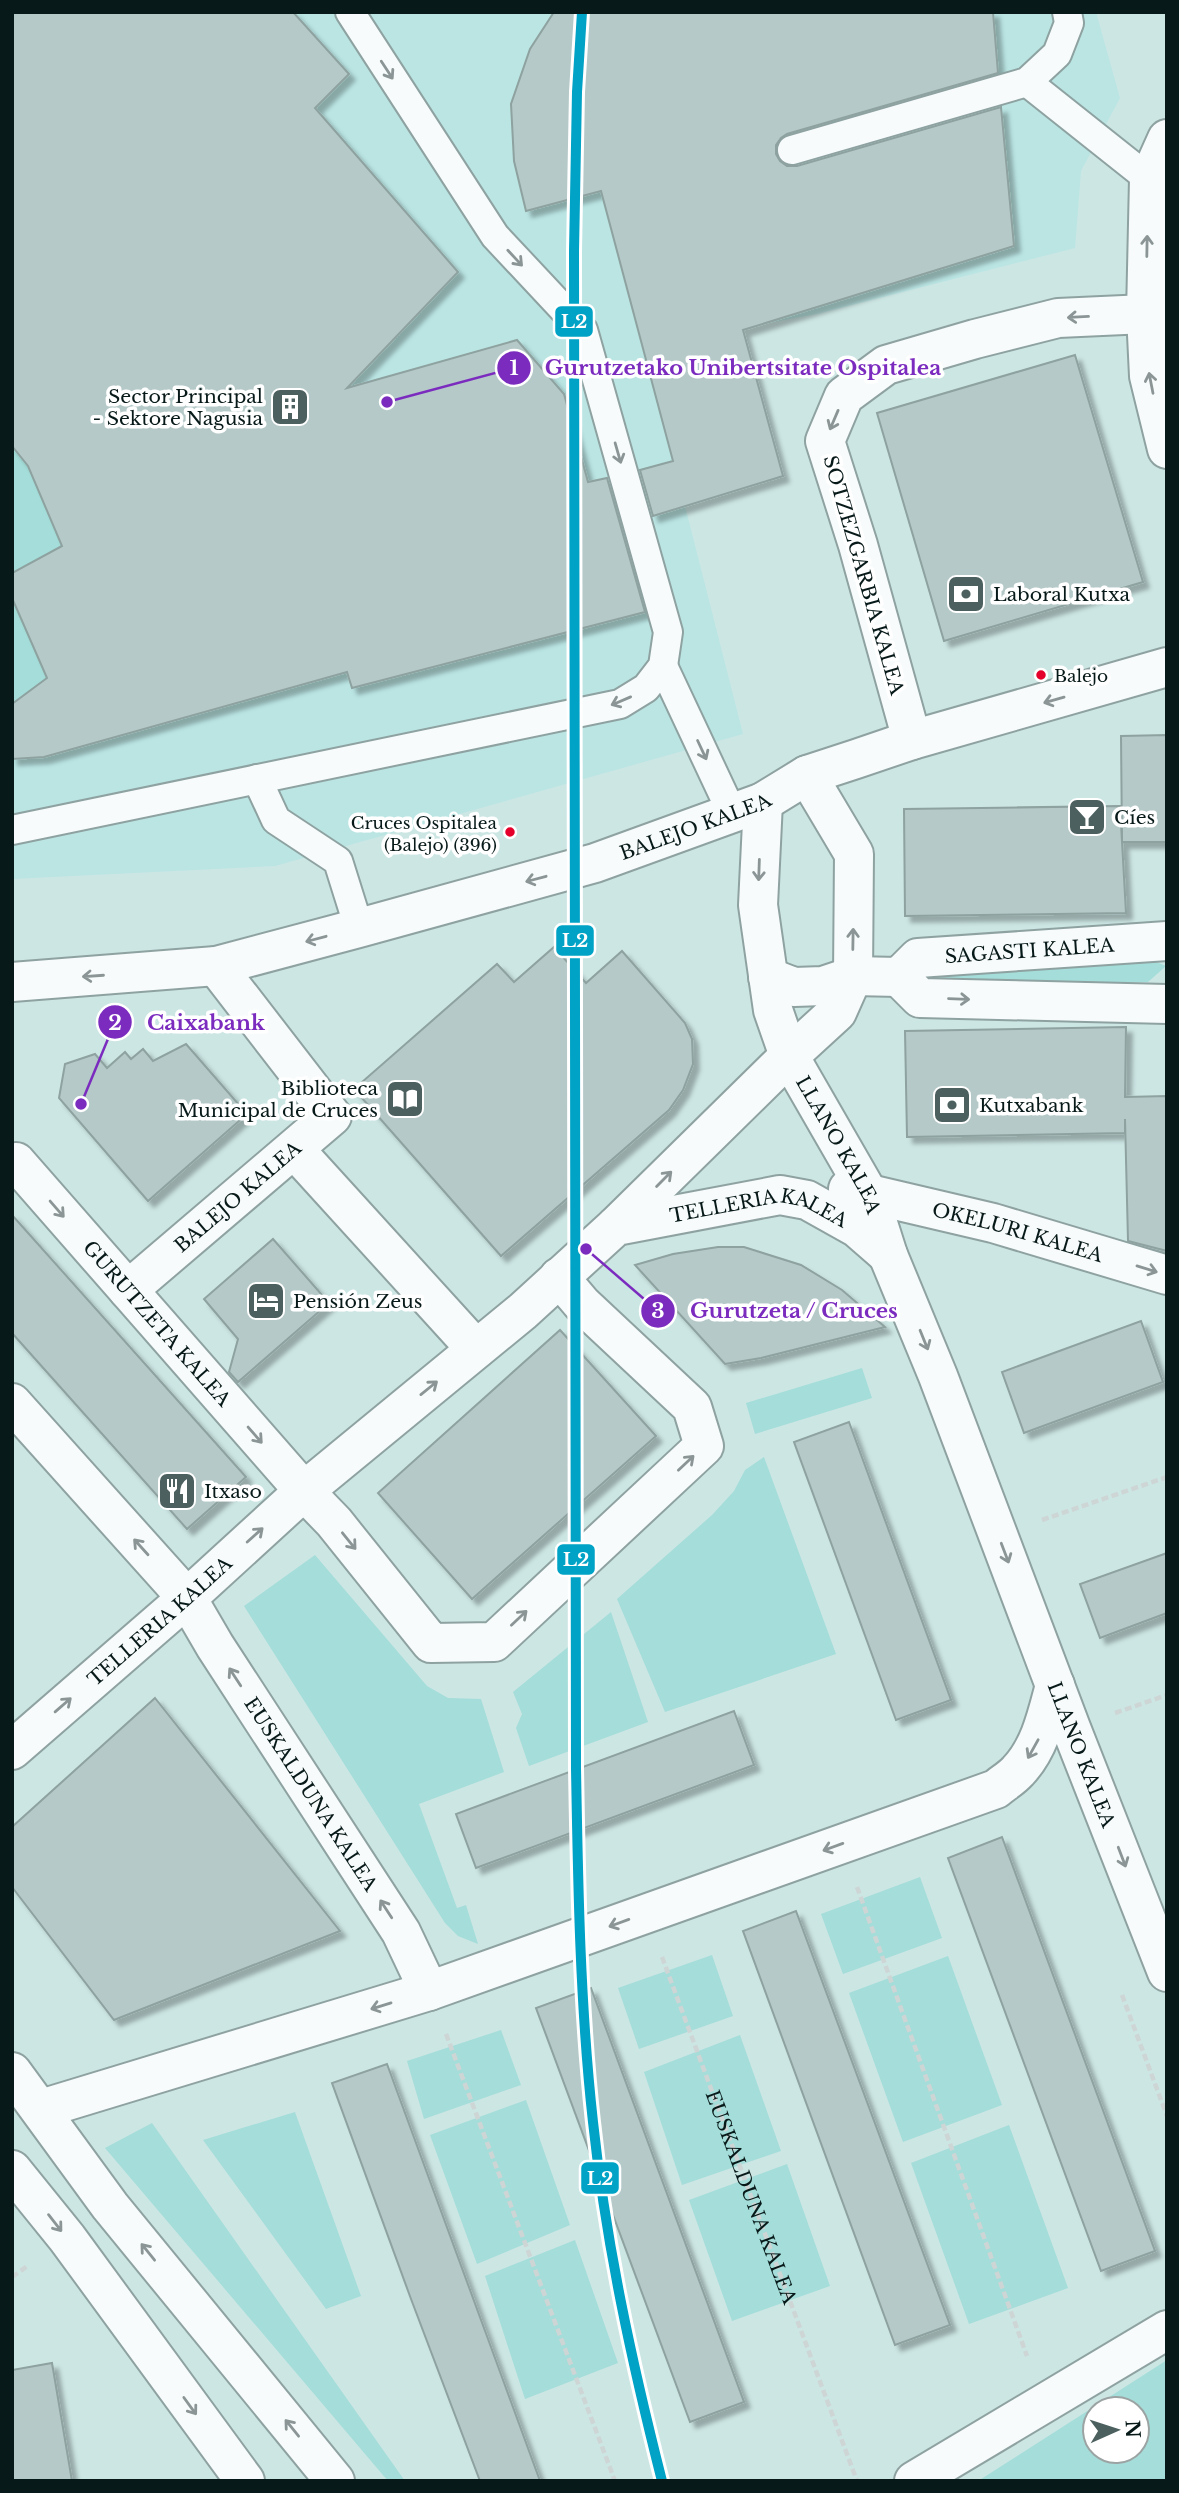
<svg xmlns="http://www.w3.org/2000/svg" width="1179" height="2493" font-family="'Libre Baskerville',serif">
	<defs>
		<filter id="shadow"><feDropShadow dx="6" dy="6" stdDeviation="2" flood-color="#0004"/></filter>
	</defs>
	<rect width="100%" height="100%" fill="#cce6e4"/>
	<polygon fill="#bae5e3" points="12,12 1096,12 1120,98 1081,171 1075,248 817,314 742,328 685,506 743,734 275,866 12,879"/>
	<g fill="#a4ddd9" fill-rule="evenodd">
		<polygon points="12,446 28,466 62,546 12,573"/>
		<polygon points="12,598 51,685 12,704"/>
		<polygon points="1149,959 1166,966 1148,982 925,986 924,967"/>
		<polygon points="862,1368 872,1398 755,1434 746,1403"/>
		<polygon points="764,1457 836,1654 665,1712 617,1599 712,1515 734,1491 745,1470"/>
		<polygon points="315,1555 427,1686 448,1698 481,1699 504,1772 419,1804 457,1908 466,1905 478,1944 458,1936 445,1923 244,1606"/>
		<polygon points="611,1612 648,1722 529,1766 516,1728 522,1714 513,1692"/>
		<polygon points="920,1877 942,1938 843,1974 821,1914"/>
		<polygon points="712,1955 733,2016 639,2049 618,1988"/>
		<polygon points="948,1956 1002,2105 903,2142 849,1993"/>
		<polygon points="501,2030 521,2085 424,2119 407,2061"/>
		<polygon points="740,2035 781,2151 682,2185 644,2072"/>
		<polygon points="526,2100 570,2225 477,2264 430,2135"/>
		<polygon points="295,2112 361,2296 326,2309 203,2140"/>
		<polygon points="152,2123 405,2481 388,2481 105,2148"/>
		<polygon points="1009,2125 1068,2288 969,2324 911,2163"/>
		<polygon points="787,2164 830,2286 732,2321 689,2200"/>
		<polygon points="575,2240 618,2363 525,2399 485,2276"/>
		<path d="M 1167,2360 L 1167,2481 L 978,2481 ZM 1095,2409 L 1137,2409 L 1137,2451 L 1095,2451 Z"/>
	</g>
	<g fill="#b5c9c8" stroke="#8ea2a0" stroke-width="2" filter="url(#shadow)">
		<polygon points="12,12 293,12 349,74 315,108 458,272 347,388 517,340 564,394 588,482 607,478 645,612 352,688 347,672 44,757 12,759 12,704 47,678 12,598 12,573 62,546 28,466 12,446"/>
		<polygon points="554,12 993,12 998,73 787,134 781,138 776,145 776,154 780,161 787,166 797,166 1001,107 1014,246 743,330 783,476 653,516 640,470 673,461 601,191 526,211 514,161 511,104 530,49"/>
		<polygon points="1075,355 1143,582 944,641 877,413"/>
		<polygon points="1167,735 1167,842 1122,842 1121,736"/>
		<polygon points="1120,806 1126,913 905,916 904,809"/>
		<polygon points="554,947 586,983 622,951 685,1023 692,1039 693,1064 683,1090 669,1110 501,1256 354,1089 497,964 514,982"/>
		<polygon points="1126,1027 1125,1097 1167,1096 1167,1251 1128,1241 1125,1119 1125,1133 907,1137 905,1031"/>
		<polygon points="186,1044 247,1114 148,1201 59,1098 65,1064 95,1054 107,1068 125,1052 131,1059 143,1049 153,1061"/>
		<polygon points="12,1215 246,1477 187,1529 12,1333"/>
		<polygon points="273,1239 329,1303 238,1382 229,1372 238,1339 204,1299"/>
		<polygon points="718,1247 744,1247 801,1265 842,1290 885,1327 761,1358 725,1364 635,1265 673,1254"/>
		<polygon points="1141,1321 1163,1382 1024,1433 1002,1372"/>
		<polygon points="560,1330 656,1436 472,1599 378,1493"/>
		<polygon points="849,1422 951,1700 896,1720 794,1442"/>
		<polygon points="1167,1553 1167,1613 1100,1638 1080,1584"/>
		<polygon points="155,1698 340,1931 114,2020 12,1887 12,1827"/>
		<polygon points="734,1711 754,1765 476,1868 456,1814"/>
		<polygon points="1002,1837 1155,2251 1101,2271 948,1858"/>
		<polygon points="796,1911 950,2325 895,2345 743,1931"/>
		<polygon points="591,1988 744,2402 690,2422 536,2008"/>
		<polygon points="387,2064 488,2339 540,2481 480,2481 411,2299 332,2083"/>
		<polygon points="52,2363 72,2481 12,2481 12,2370"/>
	</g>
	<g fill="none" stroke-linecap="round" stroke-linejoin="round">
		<defs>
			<g id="service">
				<polyline points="1027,82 1149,179"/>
				<polyline points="792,150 1027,82 1057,54 1069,23 1067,12"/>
				<polyline points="663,666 732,813"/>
				<polyline points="257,779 276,820 338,861 359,928"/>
				<polyline points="12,830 620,704 646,688 663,666 668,632 583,330 495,236 350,12"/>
			</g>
			<g id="pedestrian">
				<polyline points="295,1150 476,1349"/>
				<path id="s2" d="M 128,1290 L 332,1116 L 216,966"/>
			</g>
			<g id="minor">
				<polyline points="1167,139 1149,179 1146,314 1149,376 1167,449"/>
				<polyline points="912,740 858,545 825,441 844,396 886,365 975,339 1058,318 1146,314 1167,316"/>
				<path id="s3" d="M 763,802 L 758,905 L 773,1010 L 789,1056 L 869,1195 L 888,1255 L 938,1376 L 1071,1728 L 1167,1972"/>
				<path id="s4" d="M 768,977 L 794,987 L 823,986 L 853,976 L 899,977 L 918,958 L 1167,941"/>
				<polyline points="899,977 920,998 1167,1004"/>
				<path id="s5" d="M 12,982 L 216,966 L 359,928 L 595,863 L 763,802 L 807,775 L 856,759 L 912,740 L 1167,667"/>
				<path id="s6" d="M 12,1166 L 16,1162 L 304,1491 L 334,1522 L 431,1643 L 494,1642 L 704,1446 L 692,1407 L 582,1304 L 559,1277"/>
				<path id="s7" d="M 848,1189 L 993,1223 L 1167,1275"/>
				<polyline points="616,1226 789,1056 837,1012 853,976 854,854 807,775"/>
				<path id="s8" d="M 12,1403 L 187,1598 L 215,1646 L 401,1932 L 429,1991"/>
				<path id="s9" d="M 12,1750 L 187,1598 L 304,1491 L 523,1311 L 616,1226 L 780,1195 L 807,1200 L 857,1228 L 888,1255"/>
				<polyline points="12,2072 110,2206 335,2481"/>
				<path d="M 41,2109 L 429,1991 L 996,1789 C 1003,1783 1012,1778 1018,1771 C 1040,1748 1047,1715 1055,1685"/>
				<polyline points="12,2170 67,2238 245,2481"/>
				<polyline points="914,2481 1167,2330"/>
			</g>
		</defs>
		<use href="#service" stroke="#8ea2a1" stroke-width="32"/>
		<use href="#pedestrian" stroke="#8ea2a1" stroke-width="42"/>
		<use href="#minor" stroke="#8ea2a1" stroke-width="42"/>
		<g stroke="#ced5d5" stroke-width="4.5" stroke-dasharray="7 3.5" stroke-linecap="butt">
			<polyline points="1042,1520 1167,1477"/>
			<polyline points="1115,1713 1167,1695"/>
			<polyline points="857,1887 1027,2356"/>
			<path id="s1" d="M 662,1957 L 857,2481"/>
			<polyline points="1122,1995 1167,2116"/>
			<polyline points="446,2034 615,2481"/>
			<polyline points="12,2277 29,2265"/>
		</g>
		<use href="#service" stroke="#f7fbfb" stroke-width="28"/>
		<use href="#pedestrian" stroke="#f7fbfb" stroke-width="38"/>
		<use href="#minor" stroke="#f7fbfb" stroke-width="38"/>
		<defs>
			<path id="metro-1" d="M 582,12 L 577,92 L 574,251 L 576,1768 C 578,1886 580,2005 593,2122 C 606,2244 632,2363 662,2481"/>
		</defs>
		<use href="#metro-1" stroke="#fff" stroke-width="16"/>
		<use href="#metro-1" stroke="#00a2c5" stroke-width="10"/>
	</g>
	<defs><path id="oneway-shaft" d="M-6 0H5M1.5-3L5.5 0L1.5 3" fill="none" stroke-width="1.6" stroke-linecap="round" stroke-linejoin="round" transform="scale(1.75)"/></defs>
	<g stroke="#8b9595">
		<use href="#oneway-shaft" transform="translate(387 70) rotate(57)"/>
		<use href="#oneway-shaft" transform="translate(1147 246) rotate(-89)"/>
		<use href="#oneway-shaft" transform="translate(515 258) rotate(47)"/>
		<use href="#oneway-shaft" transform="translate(1078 317) rotate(177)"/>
		<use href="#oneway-shaft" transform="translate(1151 383) rotate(-101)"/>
		<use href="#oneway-shaft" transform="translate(834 420) rotate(113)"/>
		<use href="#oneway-shaft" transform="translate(618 453) rotate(74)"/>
		<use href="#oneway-shaft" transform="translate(1054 700) rotate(164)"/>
		<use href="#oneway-shaft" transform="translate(621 701) rotate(157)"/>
		<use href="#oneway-shaft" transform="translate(702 750) rotate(65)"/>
		<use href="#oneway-shaft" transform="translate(759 870) rotate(92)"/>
		<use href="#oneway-shaft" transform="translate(536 879) rotate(165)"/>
		<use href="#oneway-shaft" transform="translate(316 939) rotate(165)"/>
		<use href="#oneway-shaft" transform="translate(853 939) rotate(-89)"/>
		<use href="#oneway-shaft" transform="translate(93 976) rotate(176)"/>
		<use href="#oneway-shaft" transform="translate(959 999) rotate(2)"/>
		<use href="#oneway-shaft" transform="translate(664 1179) rotate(-45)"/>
		<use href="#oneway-shaft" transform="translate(57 1209) rotate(49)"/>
		<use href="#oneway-shaft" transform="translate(1147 1269) rotate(17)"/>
		<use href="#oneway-shaft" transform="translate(924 1340) rotate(68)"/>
		<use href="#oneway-shaft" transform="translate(429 1388) rotate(-39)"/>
		<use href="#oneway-shaft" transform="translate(255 1435) rotate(49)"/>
		<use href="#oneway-shaft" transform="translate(686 1463) rotate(-43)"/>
		<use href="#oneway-shaft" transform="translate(255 1535) rotate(-42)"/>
		<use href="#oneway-shaft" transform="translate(349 1541) rotate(51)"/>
		<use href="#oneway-shaft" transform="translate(141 1547) rotate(-132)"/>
		<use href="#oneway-shaft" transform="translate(1005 1553) rotate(69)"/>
		<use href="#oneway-shaft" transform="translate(519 1618) rotate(-43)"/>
		<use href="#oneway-shaft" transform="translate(235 1677) rotate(-123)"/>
		<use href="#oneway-shaft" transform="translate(63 1705) rotate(-41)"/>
		<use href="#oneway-shaft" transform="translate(1033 1749) rotate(119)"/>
		<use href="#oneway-shaft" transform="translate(833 1847) rotate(160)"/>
		<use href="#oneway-shaft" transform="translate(1122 1857) rotate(69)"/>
		<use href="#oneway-shaft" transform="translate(386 1909) rotate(-123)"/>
		<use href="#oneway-shaft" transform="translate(619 1923) rotate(160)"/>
		<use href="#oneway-shaft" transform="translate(381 2006) rotate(163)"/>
		<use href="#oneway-shaft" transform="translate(55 2223) rotate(52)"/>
		<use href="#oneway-shaft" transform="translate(148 2252) rotate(-129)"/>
		<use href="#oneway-shaft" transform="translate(190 2406) rotate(54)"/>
		<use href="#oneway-shaft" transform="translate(292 2428) rotate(-129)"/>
	</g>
	<defs>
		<symbol id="building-square" viewBox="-11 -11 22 22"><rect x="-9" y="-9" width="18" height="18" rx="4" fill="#4c615f" stroke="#fff"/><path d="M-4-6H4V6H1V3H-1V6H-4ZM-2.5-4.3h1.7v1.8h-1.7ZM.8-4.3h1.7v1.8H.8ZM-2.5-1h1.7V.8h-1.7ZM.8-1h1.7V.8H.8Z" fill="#fff"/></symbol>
		<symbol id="bank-square" viewBox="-11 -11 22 22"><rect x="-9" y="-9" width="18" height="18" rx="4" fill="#4c615f" stroke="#fff"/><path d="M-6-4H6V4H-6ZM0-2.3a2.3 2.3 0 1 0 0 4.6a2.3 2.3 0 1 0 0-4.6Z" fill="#fff"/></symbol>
		<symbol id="bar-square" viewBox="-11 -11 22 22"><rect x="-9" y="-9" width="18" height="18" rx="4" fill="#4c615f" stroke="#fff"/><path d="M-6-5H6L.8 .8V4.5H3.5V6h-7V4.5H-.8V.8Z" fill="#fff"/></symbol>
		<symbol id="library-square" viewBox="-11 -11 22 22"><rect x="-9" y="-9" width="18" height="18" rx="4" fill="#4c615f" stroke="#fff"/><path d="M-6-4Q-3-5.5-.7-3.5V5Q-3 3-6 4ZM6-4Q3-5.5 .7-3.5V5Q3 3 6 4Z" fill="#fff"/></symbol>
		<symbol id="hotel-square" viewBox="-11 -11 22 22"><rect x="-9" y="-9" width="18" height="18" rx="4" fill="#4c615f" stroke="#fff"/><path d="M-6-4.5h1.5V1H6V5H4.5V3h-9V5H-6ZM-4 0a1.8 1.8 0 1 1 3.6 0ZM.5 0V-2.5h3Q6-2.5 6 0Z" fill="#fff"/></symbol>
		<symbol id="restaurant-square" viewBox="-11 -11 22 22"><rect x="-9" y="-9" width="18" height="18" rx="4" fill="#4c615f" stroke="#fff"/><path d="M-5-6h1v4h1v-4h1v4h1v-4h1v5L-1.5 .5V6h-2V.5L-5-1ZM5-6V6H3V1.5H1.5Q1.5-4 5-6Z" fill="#fff"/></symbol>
	</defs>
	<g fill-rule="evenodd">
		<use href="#building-square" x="268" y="385" width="44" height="44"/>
		<use href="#bank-square" x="944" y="572" width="44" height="44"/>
		<use href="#bar-square" x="1065" y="795" width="44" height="44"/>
		<use href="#library-square" x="383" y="1077" width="44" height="44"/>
		<use href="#bank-square" x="930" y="1083" width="44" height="44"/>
		<use href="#hotel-square" x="244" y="1279" width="44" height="44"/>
		<use href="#restaurant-square" x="155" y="1469" width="44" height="44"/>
	</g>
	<g fill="#e4002b" stroke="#fff" stroke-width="2.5">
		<circle cx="1041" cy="675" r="6"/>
		<circle cx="510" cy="832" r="6"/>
	</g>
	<g text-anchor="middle" stroke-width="7" stroke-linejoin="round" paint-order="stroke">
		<g font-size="17" fill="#071918" stroke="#fff" text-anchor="start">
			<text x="1054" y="682">Balejo</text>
			<text x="497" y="829" text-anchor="end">Cruces Ospitalea<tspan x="497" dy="22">(Balejo) (396)</tspan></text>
		</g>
		<g font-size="19" fill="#071918" stroke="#fff" text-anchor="start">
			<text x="263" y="403" text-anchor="end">Sector Principal<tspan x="263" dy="22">- Sektore Nagusia</tspan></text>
			<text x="993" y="601">Laboral Kutxa</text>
			<text x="1114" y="824">Cíes</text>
			<text x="378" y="1095" text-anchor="end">Biblioteca<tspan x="378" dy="22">Municipal de Cruces</tspan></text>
			<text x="979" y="1112">Kutxabank</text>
			<text x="293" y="1308">Pensión Zeus</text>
			<text x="204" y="1498">Itxaso</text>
		</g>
		<g font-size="19" fill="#071918" stroke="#fff">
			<text transform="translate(864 575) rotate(74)" y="7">SOTZEZGARBIA KALEA</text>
			<text dy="7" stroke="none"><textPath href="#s5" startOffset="704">BALEJO KALEA</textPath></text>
			<text dy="7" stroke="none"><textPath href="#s4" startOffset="273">SAGASTI KALEA</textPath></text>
			<text dy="7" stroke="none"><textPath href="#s3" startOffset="360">LLANO KALEA</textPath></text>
			<text dy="7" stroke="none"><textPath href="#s2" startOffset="144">BALEJO KALEA</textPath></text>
			<text dy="7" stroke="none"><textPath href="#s9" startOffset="947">TELLERIA KALEA</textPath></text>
			<text dy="7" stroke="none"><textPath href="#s7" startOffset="175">OKELURI KALEA</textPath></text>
			<text dy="7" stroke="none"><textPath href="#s6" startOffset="220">GURUTZETA KALEA</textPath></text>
			<text dy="7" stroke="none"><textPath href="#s9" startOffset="196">TELLERIA KALEA</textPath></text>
			<text dy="7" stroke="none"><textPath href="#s3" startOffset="1017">LLANO KALEA</textPath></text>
			<text dy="7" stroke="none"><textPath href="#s8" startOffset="494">EUSKALDUNA KALEA</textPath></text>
			<text dy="7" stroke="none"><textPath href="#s1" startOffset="256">EUSKALDUNA KALEA</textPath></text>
		</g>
	</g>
	<path fill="none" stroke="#7b2cbf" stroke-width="2.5" d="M387 402L514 368M81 1104L115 1022M586 1249L658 1311"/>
	<g fill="#7b2cbf" stroke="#fff" stroke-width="2.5">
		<circle cx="387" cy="402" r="7"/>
		<circle cx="81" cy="1104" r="7"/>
		<circle cx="586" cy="1249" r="7"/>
		<circle cx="514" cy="368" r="18"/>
		<circle cx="115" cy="1022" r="18"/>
		<circle cx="658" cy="1311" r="18"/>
	</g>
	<g font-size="21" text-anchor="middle" font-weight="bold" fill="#fff">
		<text x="514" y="375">1</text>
		<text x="115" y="1030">2</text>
		<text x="658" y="1318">3</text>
	</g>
	<g font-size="21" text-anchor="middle" font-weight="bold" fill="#7b2cbf" stroke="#fff" stroke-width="7" stroke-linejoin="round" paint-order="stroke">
		<text x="743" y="375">Gurutzetako Unibertsitate Ospitalea</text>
		<text x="206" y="1030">Caixabank</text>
		<text x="794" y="1318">Gurutzeta / Cruces</text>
	</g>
	<g stroke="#fff" stroke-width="2.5">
		<rect x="554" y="305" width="40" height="33" rx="7" fill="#00a2c5"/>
		<rect x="555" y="924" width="40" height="33" rx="7" fill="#00a2c5"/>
		<rect x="556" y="1543" width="40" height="33" rx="7" fill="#00a2c5"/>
		<rect x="580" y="2161" width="40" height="34" rx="7" fill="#00a2c5"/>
	</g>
	<g font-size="19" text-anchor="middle" font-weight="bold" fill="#fff">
		<text x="574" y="328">L2</text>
		<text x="575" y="947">L2</text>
		<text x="576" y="1566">L2</text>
		<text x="600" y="2185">L2</text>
	</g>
	<rect width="1179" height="2493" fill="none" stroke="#071918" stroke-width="28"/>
	<g transform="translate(1116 2430) rotate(87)"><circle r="33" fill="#ffffff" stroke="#9ca3a3" stroke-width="2"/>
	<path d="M0-5L12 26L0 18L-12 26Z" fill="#4c615f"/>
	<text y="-10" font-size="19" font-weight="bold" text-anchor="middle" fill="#071918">N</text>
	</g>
</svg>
